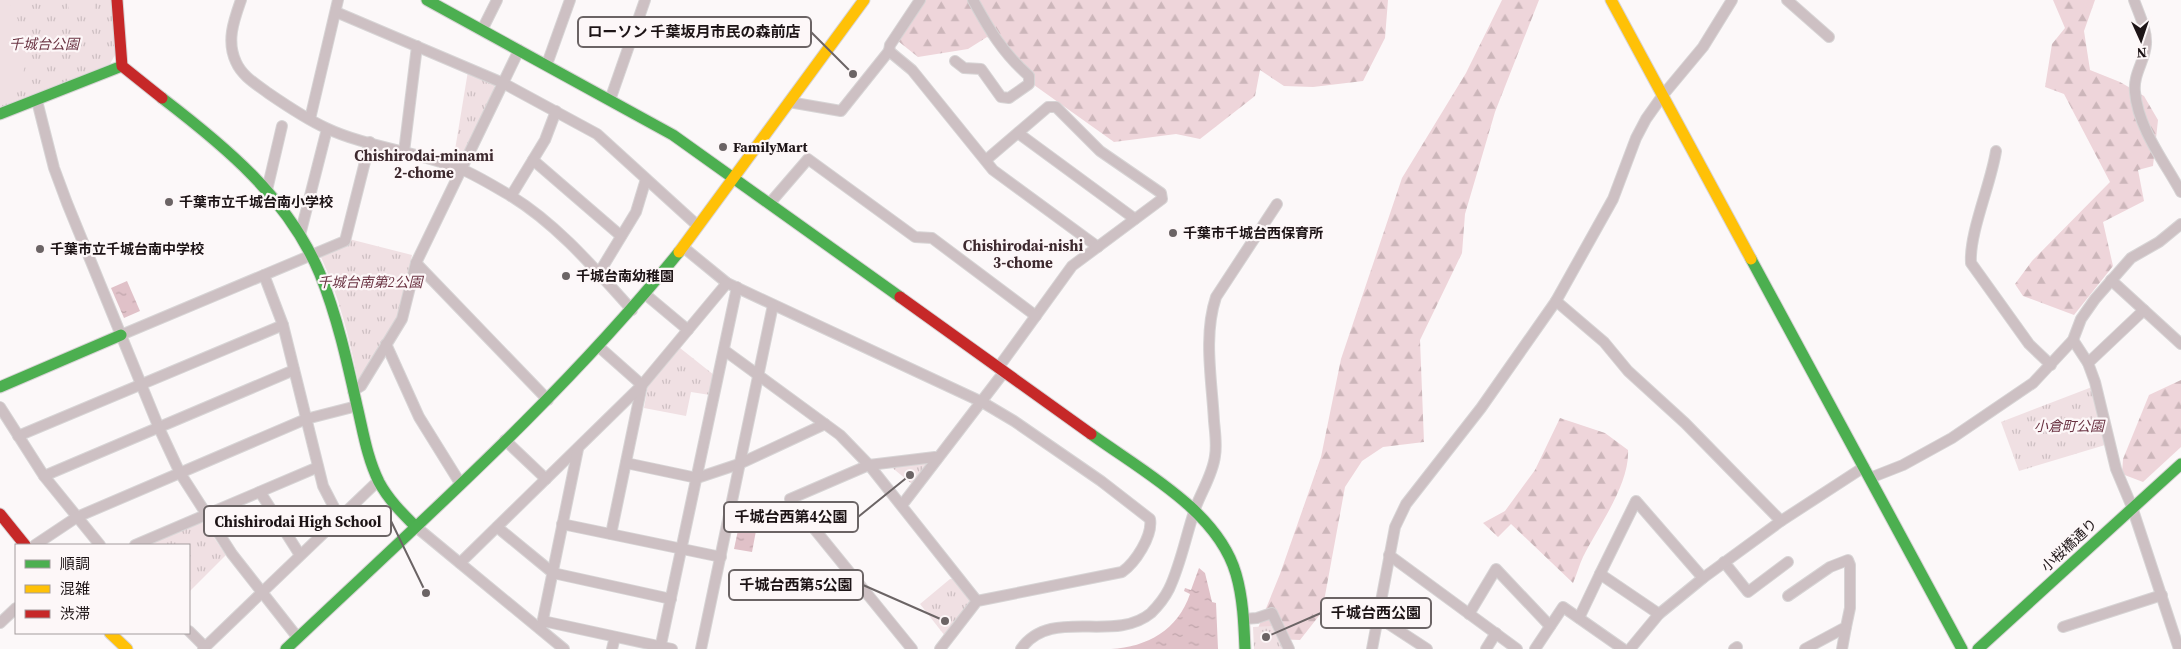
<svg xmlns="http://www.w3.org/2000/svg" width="2181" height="649" font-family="'Source Serif 4','Noto Sans JP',serif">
	<defs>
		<pattern id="forest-firs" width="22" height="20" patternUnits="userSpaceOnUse" patternTransform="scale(1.25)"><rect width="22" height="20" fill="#eed5da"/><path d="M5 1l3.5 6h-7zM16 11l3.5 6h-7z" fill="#ccb6ba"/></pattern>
		<pattern id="park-tufts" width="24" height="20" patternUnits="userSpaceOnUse" patternTransform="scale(1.25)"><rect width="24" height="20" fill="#f0e0e3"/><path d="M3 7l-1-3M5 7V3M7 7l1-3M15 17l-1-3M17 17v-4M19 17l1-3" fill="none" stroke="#cdbfc2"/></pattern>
		<pattern id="water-ripples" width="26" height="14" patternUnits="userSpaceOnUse" patternTransform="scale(1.25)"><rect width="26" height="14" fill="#e0c1c8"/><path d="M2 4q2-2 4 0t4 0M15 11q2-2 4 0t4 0" fill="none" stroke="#c0a5ab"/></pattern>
	</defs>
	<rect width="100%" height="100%" fill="#fcf8f9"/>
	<g fill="url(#forest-firs)">
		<polygon points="923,0 1388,0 1385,38 1363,81 1313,87 1284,86 1260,70 1255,96 1200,139 1176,134 1114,142 1027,80 1002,46 987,37 968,49 918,57 893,37"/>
		<polygon points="1502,0 1539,0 1495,112 1465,214 1462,253 1420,340 1424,442 1383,447 1362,461 1345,487 1322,612 1300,640 1254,638 1280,574 1321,457 1341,359 1402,178 1466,73"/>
		<polygon points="2053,0 2095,0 2084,31 2090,70 2120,82 2144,96 2158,120 2153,166 2138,170 2144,201 2103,222 2113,266 2074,315 2023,296 2015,284 2032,261 2110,182 2064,94 2045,87 2052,44 2065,28"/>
		<polygon points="2181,380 2181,447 2143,482 2122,474 2123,459 2149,395"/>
		<path d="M 1560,418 L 1605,433 L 1628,450 C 1630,484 1598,527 1583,557 C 1579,565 1577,574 1573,583 L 1511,524 L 1498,537 L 1483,523 L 1505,511 L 1535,470 Z"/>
	</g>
	<g fill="url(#park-tufts)">
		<polygon points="0,0 111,0 116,53 110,64 0,108"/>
		<polygon points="468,71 494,82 495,89 461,160 453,162"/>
		<path d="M 349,239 L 412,255 L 399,316 L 361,380 L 358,381 C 349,337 339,296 320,255 Z"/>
		<polygon points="680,348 714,375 710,395 691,392 686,416 644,408 648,384"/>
		<polygon points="2092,387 2100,416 2105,445 2019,471 2001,422"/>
		<polygon points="931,462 912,484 890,466"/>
		<polygon points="201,522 204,523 226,555 189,592 189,545 145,545"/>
		<polygon points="950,579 953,579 970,601 969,605 945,636 920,604"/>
		<polygon points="1272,626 1285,649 1254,649 1253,627"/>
	</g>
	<g fill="#f0e0e3">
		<path d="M 0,0 L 8,0 C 23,27 36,58 16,86 L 0,90 Z"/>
		<polygon points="68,0 93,0 95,10 69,14"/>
	</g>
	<g fill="url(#water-ripples)">
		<polygon points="127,281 140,311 124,318 111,288"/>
		<polygon points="741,516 758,520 752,552 734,549"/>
		<path d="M 1199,568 L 1205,573 L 1212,602 L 1216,603 L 1218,649 L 1111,649 C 1147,647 1178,630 1190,594 L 1184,591 L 1185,588 L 1191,590 Z"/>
	</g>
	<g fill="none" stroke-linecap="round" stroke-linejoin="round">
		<defs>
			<g id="street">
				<path d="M 241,0 C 234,20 226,41 236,62 C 242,76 256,84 268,93 C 287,106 306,119 326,128 C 366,147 419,152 461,169 C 478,176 495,187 511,196 C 558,225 595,269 632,310"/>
				<polyline points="1787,0 1829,37"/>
				<path d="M 2134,0 C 2139,14 2147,30 2146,44 C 2145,61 2133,74 2135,92 C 2138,128 2164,161 2181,192"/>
				<polyline points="336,12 503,83 597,134 698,226"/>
				<polyline points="482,30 497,0"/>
				<polyline points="889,51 890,45 920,0"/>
				<path d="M 955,61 L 964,68 L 981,69 L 1001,97 L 1009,98 L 1029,84 L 1029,76 C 1003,53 990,31 973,0"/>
				<polyline points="547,64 570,0"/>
				<polyline points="610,100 645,0"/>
				<polyline points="37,101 54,168 67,203 159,428 180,473 232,554 298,638"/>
				<polyline points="789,102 841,111 889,51 912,70 993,170 1098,247"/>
				<polyline points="310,119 338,0"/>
				<polyline points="1018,133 1135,219"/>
				<path d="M 1996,151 C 1991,184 1969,233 1971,263 L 2029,344 L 2051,365"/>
				<polyline points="404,152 417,46"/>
				<polyline points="533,160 621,236"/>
				<polyline points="986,160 1048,107 1056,107 1100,151 1161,193 1162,199 1072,266 998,368"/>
				<polyline points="267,190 282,126"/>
				<polyline points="511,196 545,140 556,111"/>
				<polyline points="770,203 808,159 915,237 932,238 1036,316"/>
				<polyline points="300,235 327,129"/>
				<path d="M 683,247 L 727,283 L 982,402 L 1014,421 L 1101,481 L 1150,519 C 1153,536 1135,563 1122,572 L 977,601 L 940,649"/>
				<polyline points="416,263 548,400"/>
				<polyline points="599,273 636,212 646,179"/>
				<polyline points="264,275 283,325 323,486 339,517"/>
				<polyline points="2111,280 2181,344"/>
				<polyline points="645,294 688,330"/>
				<polyline points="1556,301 1604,342 1628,371 1685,423 1781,521"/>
				<polyline points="121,335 345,241 370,142"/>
				<polyline points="2073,340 2088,363 2095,382 2116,469 2132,507 2179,649"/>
				<polyline points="386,344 419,417 460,483"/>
				<polyline points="598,346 642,385 611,534"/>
				<polyline points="724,350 840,435 869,465 977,601"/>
				<polyline points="2088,363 2144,310"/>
				<polyline points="353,391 361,386 402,319 416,263 519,50"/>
				<polyline points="0,407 44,476 100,545"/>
				<polyline points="18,436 283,325"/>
				<polyline points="505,440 546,479"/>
				<polyline points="626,463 697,478 739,464 825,424"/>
				<polyline points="44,476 294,370"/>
				<polyline points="1870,478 1903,465 1952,438 2033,383 2073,340 2081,319 2095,299 2131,258 2159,242 2181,224"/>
				<polyline points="260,492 300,555"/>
				<polyline points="902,505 1004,372"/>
				<polyline points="562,524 721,557"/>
				<polyline points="415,526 564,649"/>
				<polyline points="497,527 553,573 671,599"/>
				<polyline points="35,545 77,517 306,419 357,406"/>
				<polyline points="135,545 318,467"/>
				<polyline points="1389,555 1517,649"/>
				<polyline points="1724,562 1748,592 1788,562"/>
				<polyline points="460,563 642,385 727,283"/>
				<polyline points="1600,574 1636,501 1703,578"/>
				<polyline points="1788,596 1830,567 1848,560 1850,565 1850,608 1846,627 1805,649"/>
				<polyline points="1469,614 1496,569 1550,626"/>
				<polyline points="1378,617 1427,649"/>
				<polyline points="1579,618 1600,574 1659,614"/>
				<polyline points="1244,619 1257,618 1272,613 1289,649"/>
				<polyline points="543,621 672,649"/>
				<polyline points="0,623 16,608"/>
				<polyline points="2063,627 2162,595"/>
				<polyline points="541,629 578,449"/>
				<polyline points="189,631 205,647"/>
				<polyline points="203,649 378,481"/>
				<polyline points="612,649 615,637"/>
				<polyline points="660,649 737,287"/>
				<polyline points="701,649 773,305"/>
				<polyline points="912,649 790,499 869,465 935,457 937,459"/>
				<path d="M 1021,649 C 1051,606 1114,644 1151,613 C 1158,606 1165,597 1169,589 C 1181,564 1186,535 1195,509 C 1201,492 1213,474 1215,456 C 1217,445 1215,432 1214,421 C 1212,381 1203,336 1216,297 L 1277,204"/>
				<polyline points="1372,649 1395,527 1406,504 1481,408 1556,301 1613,199 1636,138 1646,119 1663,95 1703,47 1732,0"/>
				<polyline points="1486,649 1496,633"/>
				<polyline points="1535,649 1563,607 1623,649"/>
				<polyline points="1630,649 1659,614 1703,578 1781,521 1864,467"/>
				<polyline points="1734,649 1737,647"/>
				<polyline points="1842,649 1846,627"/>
			</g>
			<g id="fast">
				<polyline points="427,0 673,135 900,297"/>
				<path d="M 162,98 C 226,147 288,198 320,274 C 337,316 347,361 357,406 C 363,431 367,458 379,482 C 388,499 402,513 415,526"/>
				<polyline points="0,114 122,66"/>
				<polyline points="1751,259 1962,649"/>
				<polyline points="0,387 121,335"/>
				<path d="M 1091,434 C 1142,471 1218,511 1236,574 C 1243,598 1244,624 1245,649"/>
				<path d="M 286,649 C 421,521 562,397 679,252"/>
				<polyline points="1978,649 2181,464"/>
			</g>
			<g id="slow">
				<polyline points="1611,0 1751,259"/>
				<polyline points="679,252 864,0"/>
				<polyline points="110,633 127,649"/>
			</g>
			<g id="jam">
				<polyline points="117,0 122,66 162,98"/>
				<polyline points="900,297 1091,434"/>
				<polyline points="0,514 25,545"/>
			</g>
		</defs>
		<use href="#street" stroke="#d7d4d5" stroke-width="12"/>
		<use href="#fast" stroke="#d7d4d5" stroke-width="13"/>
		<use href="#slow" stroke="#d7d4d5" stroke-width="13"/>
		<use href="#jam" stroke="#d7d4d5" stroke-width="13"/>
		<use href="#street" stroke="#cdc0c3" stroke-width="10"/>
		<use href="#fast" stroke="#4caf50" stroke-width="11"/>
		<use href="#slow" stroke="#ffc107" stroke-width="11"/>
		<use href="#jam" stroke="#c62828" stroke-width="11"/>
	</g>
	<g fill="#6b6465" stroke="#fdf7f8" stroke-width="2">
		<circle cx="723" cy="147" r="5"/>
		<circle cx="169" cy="202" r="5"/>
		<circle cx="1173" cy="233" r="5"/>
		<circle cx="40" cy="249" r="5"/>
		<circle cx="566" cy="276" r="5"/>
	</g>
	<g text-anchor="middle" stroke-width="4.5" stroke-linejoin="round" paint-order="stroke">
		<g font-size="14" font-style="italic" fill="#6b3443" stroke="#fdf7f8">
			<text x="44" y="49">千城台公園</text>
			<text x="370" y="287">千城台南第2公園</text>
			<text x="2069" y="431">小倉町公園</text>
		</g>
		<g font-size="14" font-weight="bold" fill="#1d1416" stroke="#fdf7f8" text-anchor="start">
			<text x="733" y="152">FamilyMart</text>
			<text x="179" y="207">千葉市立千城台南小学校</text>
			<text x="1183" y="238">千葉市千城台西保育所</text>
			<text x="50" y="254">千葉市立千城台南中学校</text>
			<text x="576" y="281">千城台南幼稚園</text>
		</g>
		<g font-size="14" fill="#1d1416" stroke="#fdf7f8">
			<text transform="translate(2069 545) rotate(-43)" y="5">小桜橋通り</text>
		</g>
		<g font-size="15" font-weight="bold" fill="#3e2a2f" stroke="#fdf7f8">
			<text x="424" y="161">Chishirodai-minami<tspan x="424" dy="17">2-chome</tspan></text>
			<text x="1023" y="251">Chishirodai-nishi<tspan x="1023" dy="17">3-chome</tspan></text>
		</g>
	</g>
	<path fill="none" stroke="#6b6465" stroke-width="2" d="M853 74L811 32M910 475L858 517M426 593L391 521M945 621L863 585M1266 637L1321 613"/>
	<g fill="#6b6465" stroke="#fdf7f8" stroke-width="2">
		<circle cx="853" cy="74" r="5"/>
		<circle cx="910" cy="475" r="5"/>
		<circle cx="426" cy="593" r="5"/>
		<circle cx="945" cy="621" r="5"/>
		<circle cx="1266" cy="637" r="5"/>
	</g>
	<g fill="#fdf7f8" stroke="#6b6465" stroke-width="2">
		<rect x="578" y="17" width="233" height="30" rx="5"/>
		<rect x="724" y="502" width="134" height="30" rx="5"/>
		<rect x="204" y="506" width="187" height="30" rx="5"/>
		<rect x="729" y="570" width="134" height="30" rx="5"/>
		<rect x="1321" y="598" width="110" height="30" rx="5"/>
	</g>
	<g font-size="15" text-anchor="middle" font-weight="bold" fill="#1d1416">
		<text x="694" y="37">ローソン 千葉坂月市民の森前店</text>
		<text x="791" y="522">千城台西第4公園</text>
		<text x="298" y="527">Chishirodai High School</text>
		<text x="796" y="590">千城台西第5公園</text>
		<text x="1376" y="618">千城台西公園</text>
	</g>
	<rect x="15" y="544" width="175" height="90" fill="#fdf7f8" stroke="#a39c9e"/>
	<rect x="25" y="560" width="25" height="8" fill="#4caf50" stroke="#a39c9e"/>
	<text x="60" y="569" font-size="15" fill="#1d1416">順調</text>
	<rect x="25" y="585" width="25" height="8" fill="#ffc107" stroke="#a39c9e"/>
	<text x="60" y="594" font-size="15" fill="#1d1416">混雑</text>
	<rect x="25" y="610" width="25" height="8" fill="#c62828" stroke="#a39c9e"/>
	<text x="60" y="619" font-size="15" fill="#1d1416">渋滞</text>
	<g transform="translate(2141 40) rotate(177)" stroke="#fdf7f8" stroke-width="4" paint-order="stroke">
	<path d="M0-4L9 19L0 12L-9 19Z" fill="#1d1416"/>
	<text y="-8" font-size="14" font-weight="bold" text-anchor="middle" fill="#1d1416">N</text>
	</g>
</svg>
